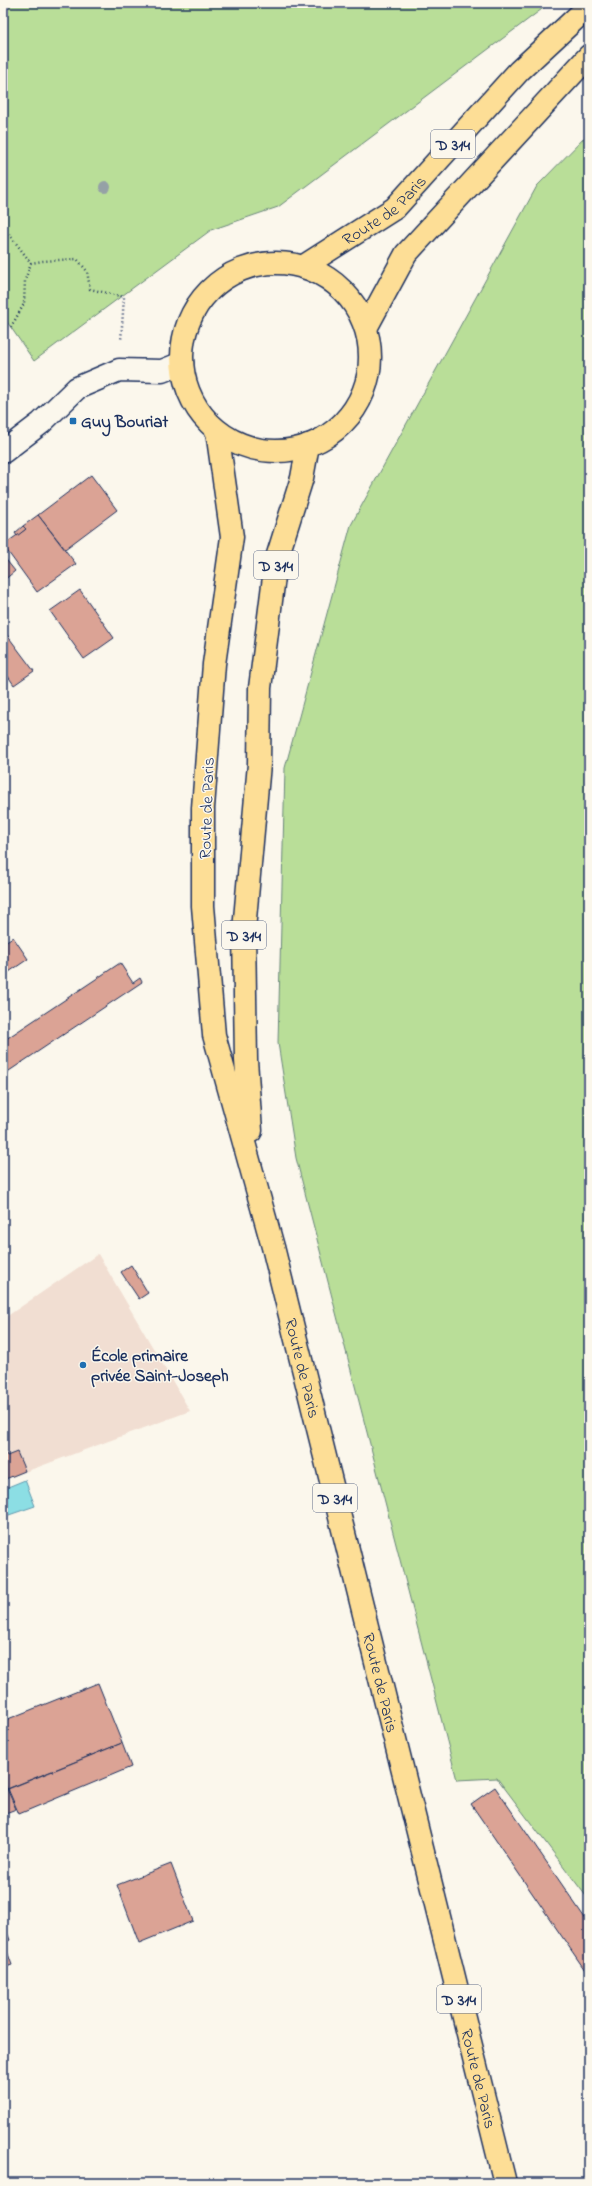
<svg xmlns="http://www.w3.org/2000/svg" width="592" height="2186" font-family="'Indie Flower',sans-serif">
	<rect width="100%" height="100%" fill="#fbf7ec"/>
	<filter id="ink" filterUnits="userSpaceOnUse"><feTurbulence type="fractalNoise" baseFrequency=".025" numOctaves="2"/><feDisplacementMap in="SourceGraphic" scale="8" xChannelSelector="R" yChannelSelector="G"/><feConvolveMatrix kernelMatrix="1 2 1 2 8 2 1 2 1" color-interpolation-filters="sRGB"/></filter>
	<g filter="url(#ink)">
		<polygon fill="#f1ded2" points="98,1254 190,1411 3,1480 3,1319"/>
		<g fill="#b9de98" stroke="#6a867b">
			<polygon points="3,3 550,3 278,207 211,230 34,361 3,316"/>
			<polygon points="589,133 589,1900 497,1778 457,1780 296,1158 278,1043 285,768 351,525 537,186"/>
		</g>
		<polygon fill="#8cdee4" stroke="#5f98ae" points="25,1480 35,1506 3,1517 3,1489"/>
		<g fill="#dba395" stroke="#1b2f5e">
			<polygon points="91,475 117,510 65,549 38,515"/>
			<polygon points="38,515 76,564 37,592 3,545 26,529 23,526"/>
			<polygon points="23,526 26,529 17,536 15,533"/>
			<polygon points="3,556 15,571 3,581"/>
			<polygon points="80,590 114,638 84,659 50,611"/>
			<polygon points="4,631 34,671 14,685 3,669"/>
			<polygon points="13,937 28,959 3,976 3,943"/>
			<polygon points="120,963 133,983 140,978 142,982 3,1075 3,1034 6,1039"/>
			<polygon points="131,1265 148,1293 139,1299 121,1272"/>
			<polygon points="3,1447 7,1456 17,1452 25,1471 3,1480"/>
			<polygon points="98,1683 122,1743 7,1789 3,1780 3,1721"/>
			<polygon points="122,1743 131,1767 19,1814 8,1789"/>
			<polygon points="3,1780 16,1809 3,1814"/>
			<polygon points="495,1787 589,1924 589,1976 471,1804"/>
			<polygon points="171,1864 193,1921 139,1943 117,1885"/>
			<polygon points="3,1922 10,1940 4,1943 12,1965 3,1968"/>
		</g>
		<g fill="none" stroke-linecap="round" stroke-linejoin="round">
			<defs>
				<polyline id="tertiary" points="3,452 41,423 77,388 119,370 162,371 182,363"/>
				<g id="primary">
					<circle cx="276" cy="357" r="94"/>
					<path id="s1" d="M 304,266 L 395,208 L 519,71 L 589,6"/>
					<polyline points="366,328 406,254 589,56"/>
					<path id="s2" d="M 217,431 L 232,537 L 214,664 L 203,808 L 203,906 L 214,1035 L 273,1247 L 505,2183"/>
					<polyline points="251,1131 246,1060 244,930 259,764 260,688 276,561 302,478 308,445"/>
				</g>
			</defs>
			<use href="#tertiary" stroke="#1b2f5e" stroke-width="25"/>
			<use href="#primary" stroke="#1b2f5e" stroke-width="25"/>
			<g stroke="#1b2f5e" stroke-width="2.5" stroke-dasharray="1 3" stroke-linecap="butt">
				<polyline points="9,234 31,263"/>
				<polyline points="11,327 24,304 25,280 31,263 43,261 77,259 87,271 90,289 124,297 121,341"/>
			</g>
			<use href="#tertiary" stroke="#fbf7ec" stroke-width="22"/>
			<use href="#primary" stroke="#fdde96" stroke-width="22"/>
		</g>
		<circle fill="#95a1a6" cx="105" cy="187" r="6"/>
	</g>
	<g fill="#1f6fb2" stroke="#fbf7ec" stroke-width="1.5">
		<rect x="69" y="417" width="8" height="8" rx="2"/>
		<circle cx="83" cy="1365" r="4"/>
	</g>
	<g text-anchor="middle" stroke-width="3" stroke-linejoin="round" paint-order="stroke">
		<g fill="#fbf7ec" stroke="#5e6b89" stroke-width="1">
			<rect x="431" y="130" width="44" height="28" rx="3"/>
			<rect x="254" y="551" width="44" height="28" rx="3"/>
			<rect x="222" y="921" width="44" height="28" rx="3"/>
			<rect x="313" y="1484" width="44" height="28" rx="3"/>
			<rect x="437" y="1985" width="44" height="28" rx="3"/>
		</g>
		<g font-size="16" font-weight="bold" fill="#1b2f5e">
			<text x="453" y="150">D 314</text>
			<text x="276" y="571">D 314</text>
			<text x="244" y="941">D 314</text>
			<text x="335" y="1504">D 314</text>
			<text x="459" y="2005">D 314</text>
		</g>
		<g font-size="17" fill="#1b2f5e" stroke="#fbf7ec">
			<text dy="6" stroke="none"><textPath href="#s1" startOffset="98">Route de Paris</textPath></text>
			<text transform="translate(206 808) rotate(-88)" y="6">Route de Paris</text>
			<text dy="6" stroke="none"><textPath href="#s2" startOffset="952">Route de Paris</textPath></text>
			<text dy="6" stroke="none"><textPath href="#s2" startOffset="1276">Route de Paris</textPath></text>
			<text dy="6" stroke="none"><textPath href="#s2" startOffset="1684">Route de Paris</textPath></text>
		</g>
		<g font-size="17" font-weight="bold" fill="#1b2f5e" stroke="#fbf7ec" text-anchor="start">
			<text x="81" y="427">Guy Bouriat</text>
			<text x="91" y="1361">École primaire<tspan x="91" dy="20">privée Saint-Joseph</tspan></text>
		</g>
	</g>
	<rect width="592" height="2186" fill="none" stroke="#fbf7ec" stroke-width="16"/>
	<rect x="8" y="8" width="576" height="2170" fill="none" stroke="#1b2f5e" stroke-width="1.5" filter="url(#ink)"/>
</svg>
